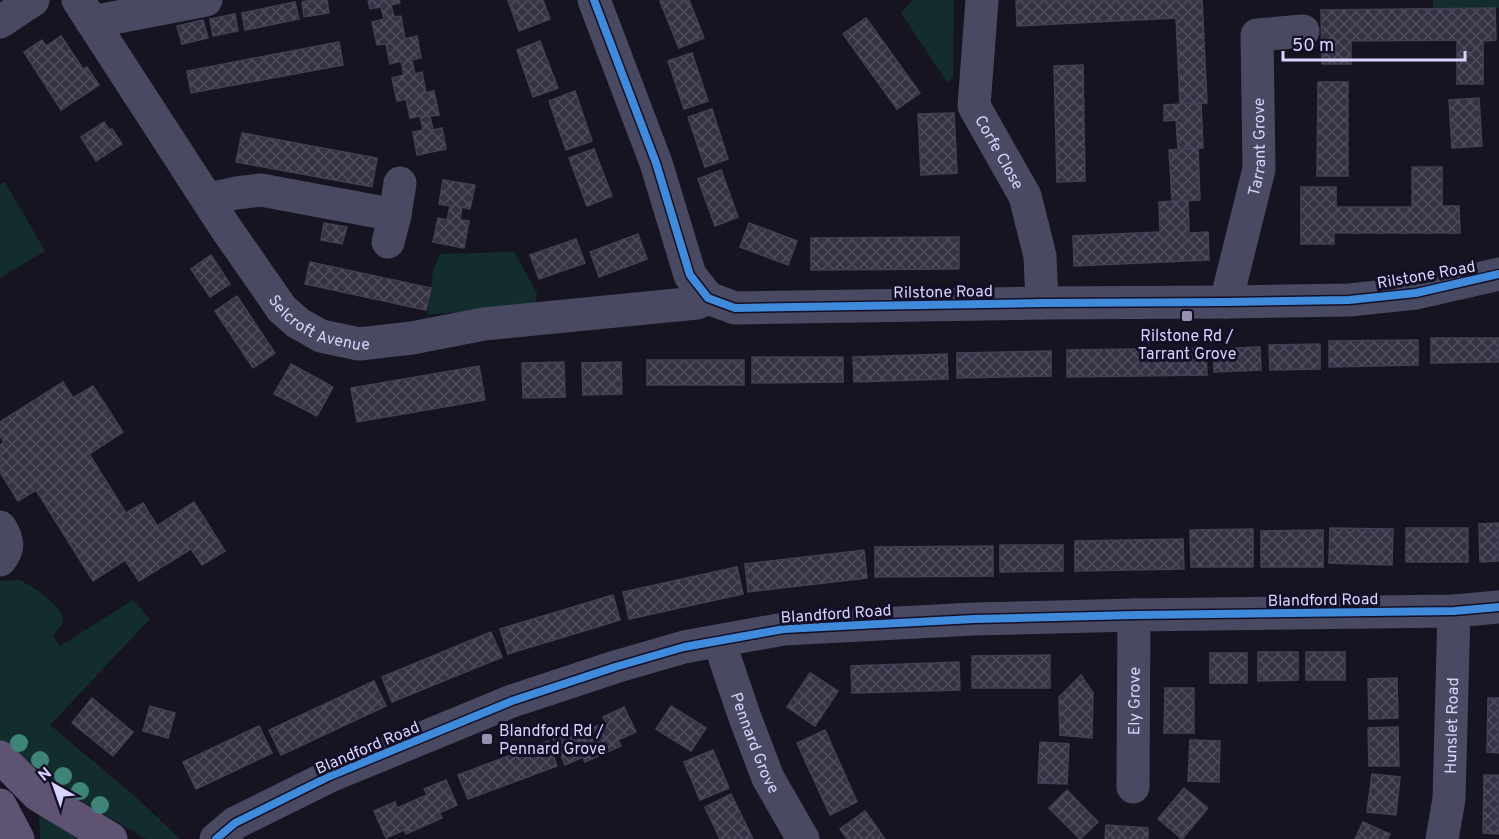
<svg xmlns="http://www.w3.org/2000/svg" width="1499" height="839" font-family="Overpass,sans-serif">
	<defs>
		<pattern id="building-cross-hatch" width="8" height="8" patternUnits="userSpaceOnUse" patternTransform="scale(1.5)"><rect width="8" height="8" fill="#343243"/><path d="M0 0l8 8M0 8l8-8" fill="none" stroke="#514f5f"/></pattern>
	</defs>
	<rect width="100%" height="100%" fill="#161421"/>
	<g fill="#132c2d">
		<polygon points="913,0 954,0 953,78 947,82 901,13"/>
		<polygon points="1433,0 1499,0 1499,8 1433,9"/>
		<polygon points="5,182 45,251 0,278 0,184"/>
		<polygon points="514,252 537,293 535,305 427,315 433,271 440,254"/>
		<polygon points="20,580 40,592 55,605 62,614 63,623 53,636 60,646 133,600 150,619 50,725 138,799 180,839 146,839 73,796 7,747 0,740 0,581"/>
		<polygon points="39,811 84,839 40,839"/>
	</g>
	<g fill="url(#building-cross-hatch)" stroke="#433f54" stroke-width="1.5">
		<polygon points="312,0 327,0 329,13 304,17 302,2"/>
		<polygon points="368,0 399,0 400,3 391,5 394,17 401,16 405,39 417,36 421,58 412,60 415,74 422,72 426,93 434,91 439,115 430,116 433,130 442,128 446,149 417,155 413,132 423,130 420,116 410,118 406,99 397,101 392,78 404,75 401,61 390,64 386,44 377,45 372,22 384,19 381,7 370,9"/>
		<polygon points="508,0 543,0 550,19 519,31"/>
		<polygon points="662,0 689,0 704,38 679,48 660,1"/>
		<polygon points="1016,0 1202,0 1207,103 1180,104 1176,18 1017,26"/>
		<polygon points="295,2 299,19 245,30 242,13"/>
		<polygon points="1495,8 1496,40 1483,41 1483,84 1457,84 1457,40 1351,41 1351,64 1322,64 1321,10"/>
		<polygon points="235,14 238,31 213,36 210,19"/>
		<polygon points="866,18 920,93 897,109 843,34"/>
		<polygon points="203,20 208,38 182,44 177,26"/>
		<polygon points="61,36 83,69 87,67 99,85 61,110 24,52 42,40 46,46"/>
		<polygon points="540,41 558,88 533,97 517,50"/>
		<polygon points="339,42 343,65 191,93 187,71"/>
		<polygon points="692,53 708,101 684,109 668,61"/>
		<polygon points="1083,65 1085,181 1057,182 1054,66"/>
		<polygon points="1318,82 1348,82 1348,176 1317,176"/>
		<polygon points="575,91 592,141 566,150 549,101"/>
		<polygon points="1479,98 1482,146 1452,148 1449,100"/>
		<polygon points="1201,103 1203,148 1178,149 1176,120 1164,121 1164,105"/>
		<polygon points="712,109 728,159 705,167 688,117"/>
		<polygon points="954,113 957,173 921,175 918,114"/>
		<polygon points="104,122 109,130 112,129 122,144 96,161 81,137"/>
		<polygon points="242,133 377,158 372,187 236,162"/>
		<polygon points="1198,148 1200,200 1172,201 1169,150"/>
		<polygon points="594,149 612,196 587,206 569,158"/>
		<polygon points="1412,167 1442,167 1442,206 1459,206 1460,233 1334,233 1334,244 1301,244 1301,187 1336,187 1336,207 1412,207"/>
		<polygon points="721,170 738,217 715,226 698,179"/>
		<polygon points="443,180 475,185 470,209 462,207 460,220 469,221 464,248 433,242 438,218 447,220 450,206 439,204"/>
		<polygon points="1188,200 1189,233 1208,232 1209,260 1074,266 1073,236 1160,232 1159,202"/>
		<polygon points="324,223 347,227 342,244 321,240"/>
		<polygon points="749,223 797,241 788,265 740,247"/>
		<polygon points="638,234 647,259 599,277 590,252"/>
		<polygon points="959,237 959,269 811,270 811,238"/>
		<polygon points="576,239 585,263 539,279 530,255"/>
		<polygon points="211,255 230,284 210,297 191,269"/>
		<polygon points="310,262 431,288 426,310 305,284"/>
		<polygon points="237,296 275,353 253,368 215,311"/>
		<polygon points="1431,338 1499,338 1499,362 1431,363"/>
		<polygon points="1418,340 1418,365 1329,367 1329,341"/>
		<polygon points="1320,344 1320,369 1270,370 1269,345"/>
		<polygon points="1260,347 1261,370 1214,372 1213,349"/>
		<polygon points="1206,348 1207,375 1067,377 1067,350"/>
		<polygon points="1051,351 1051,376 957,378 957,353"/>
		<polygon points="947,354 948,379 854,382 853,357"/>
		<polygon points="752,357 843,357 843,382 752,383"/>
		<rect x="647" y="360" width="97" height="25"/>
		<polygon points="564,362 565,397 523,398 522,363"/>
		<polygon points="621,362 622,394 583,395 582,363"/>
		<polygon points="291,364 333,387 317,416 274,394"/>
		<polygon points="479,366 485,400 357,422 351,388"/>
		<polygon points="63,382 73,398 93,386 123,432 89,454 126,513 143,503 157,526 194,502 225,551 202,565 191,549 139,581 125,560 93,581 36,490 18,501 0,472 0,445 4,442 0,436 0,422"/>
		<polygon points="1499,523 1499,561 1480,562 1479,524"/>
		<polygon points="1330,528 1393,529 1392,565 1329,563"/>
		<rect x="1406" y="528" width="62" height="34"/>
		<polygon points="1253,529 1253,567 1191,567 1190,530"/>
		<polygon points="1323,530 1323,567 1261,567 1261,531"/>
		<polygon points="1183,539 1184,569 1075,571 1075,541"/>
		<polygon points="1000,545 1063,545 1063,571 1000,572"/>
		<polygon points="993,546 993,576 875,577 875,547"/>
		<polygon points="864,550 867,578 748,592 745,564"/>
		<polygon points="737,567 743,594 629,619 623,592"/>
		<polygon points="613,595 620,620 508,654 500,629"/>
		<polygon points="491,632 502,657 392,702 382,677"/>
		<polygon points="1258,652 1298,652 1298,680 1258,681"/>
		<rect x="1306" y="652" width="39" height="28"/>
		<rect x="1210" y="653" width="37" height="30"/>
		<polygon points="1050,655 1050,688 972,688 972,656"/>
		<polygon points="959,662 960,690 852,693 851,666"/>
		<polygon points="810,673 838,691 815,726 787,707"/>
		<polygon points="1081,675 1093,693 1092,738 1060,735 1059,697"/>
		<polygon points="1397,678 1398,718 1369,719 1368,679"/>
		<polygon points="374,681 386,706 281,755 269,730"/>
		<polygon points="1165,688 1194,688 1194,733 1164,733"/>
		<polygon points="92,698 133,732 113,756 72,723"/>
		<polygon points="1488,698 1499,698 1499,753 1487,752"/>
		<polygon points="150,706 175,713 168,738 143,731"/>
		<polygon points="671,706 706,728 691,751 656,729"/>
		<polygon points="624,707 636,732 618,740 621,746 585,762 583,757 565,765 553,738 574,729 576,735 606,722 603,717"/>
		<polygon points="259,726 272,753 196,789 183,762"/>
		<polygon points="1398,727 1399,766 1369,766 1368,728"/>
		<polygon points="825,730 857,802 830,815 797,743"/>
		<polygon points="1190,740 1220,741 1219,782 1188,781"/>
		<polygon points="548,741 557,766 468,799 458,775"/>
		<polygon points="1040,742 1069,744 1067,784 1038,783"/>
		<polygon points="713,750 729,788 700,800 684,762"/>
		<polygon points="1372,774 1400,777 1396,815 1367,812"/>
		<polygon points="1484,775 1499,775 1499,834 1483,833"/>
		<polygon points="446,780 457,805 439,813 442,818 406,834 404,830 386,838 374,811 395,802 397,808 427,795 424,789"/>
		<polygon points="1184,788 1208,808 1182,839 1158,819"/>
		<polygon points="1067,790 1098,822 1080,839 1049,808"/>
		<polygon points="731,794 753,839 720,839 705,807"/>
		<polygon points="865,811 885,839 847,839 840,829"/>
		<polygon points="1363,822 1390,834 1387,839 1355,839"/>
		<polygon points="1106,825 1148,828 1148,839 1105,839"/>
	</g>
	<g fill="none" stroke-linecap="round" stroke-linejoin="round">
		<g stroke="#4a4962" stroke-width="33">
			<path id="s1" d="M 78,0 L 225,227 L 282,309 L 298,323 L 321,336 L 359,344 L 412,338 L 484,324 L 697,303 L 708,298"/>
			<polyline points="594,0 656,163 690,275 708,298 735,308 1042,303 1226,302 1349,300 1416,293 1499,274"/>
			<path id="s2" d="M 982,0 L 974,106 L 1025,196 L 1040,256 L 1042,303"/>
			<polyline points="0,22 33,0"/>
			<polyline points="92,22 206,0"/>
			<polyline points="209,199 236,193 261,190 395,215"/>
			<polyline points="388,242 395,215 400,183"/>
			<path id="s3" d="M 1226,302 L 1259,169 L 1257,35 L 1303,31"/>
			<path d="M 0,527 C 8,540 10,548 0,560"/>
			<path id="s4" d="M 719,641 L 744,715 L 768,778 L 803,839"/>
			<path id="s5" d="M 1133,787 L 1134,615"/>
			<polyline points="216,839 235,823 330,776 512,701 615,667 684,647 784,629 974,619 1134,615 1454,611 1499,607"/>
			<path id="s6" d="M 1442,839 L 1449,799 L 1454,611"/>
		</g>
		<g stroke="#5e5373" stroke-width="33">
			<polyline points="0,757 38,795 111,839"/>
			<polyline points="0,805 18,839"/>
		</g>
		<defs>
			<g id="cycleway">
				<polyline points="594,0 656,163 690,275 708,298 735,308 1042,303 1226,302 1349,300 1416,293 1499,274"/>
				<polyline points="216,839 235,823 330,776 512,701 615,667 684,647 784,629 974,619 1134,615 1454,611 1499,607"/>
			</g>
		</defs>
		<use href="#cycleway" stroke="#130f26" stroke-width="11"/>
		<use href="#cycleway" stroke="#408adc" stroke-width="8"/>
	</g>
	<g fill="#3e8478">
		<circle cx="19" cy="743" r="9"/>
		<circle cx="40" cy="760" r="9"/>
		<circle cx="63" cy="776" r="9"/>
		<circle cx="80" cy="791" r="9"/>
		<circle cx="100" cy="805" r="9"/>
	</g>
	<g fill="#9591b1" stroke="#130f26" stroke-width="2">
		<rect x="1181" y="310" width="12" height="12" rx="3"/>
		<rect x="481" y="733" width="12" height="12" rx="3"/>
	</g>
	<g text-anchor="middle" stroke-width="6" stroke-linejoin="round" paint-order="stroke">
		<g font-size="16" fill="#d9d4ff" stroke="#130f26">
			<text dy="6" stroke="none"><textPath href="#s3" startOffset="159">Tarrant Grove</textPath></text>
			<text dy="6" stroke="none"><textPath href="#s2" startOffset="159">Corfe Close</textPath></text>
			<text transform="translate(1426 274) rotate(-10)" y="6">Rilstone Road</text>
			<text transform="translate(943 291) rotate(-1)" y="6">Rilstone Road</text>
			<text dy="6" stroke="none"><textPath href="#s1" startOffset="411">Selcroft Avenue</textPath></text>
			<text transform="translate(1323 599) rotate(-1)" y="6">Blandford Road</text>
			<text transform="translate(836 613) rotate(-4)" y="6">Blandford Road</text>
			<text dy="6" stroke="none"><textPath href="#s5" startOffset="86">Ely Grove</textPath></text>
			<text dy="6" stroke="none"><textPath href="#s6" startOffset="114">Hunslet Road</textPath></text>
			<text dy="6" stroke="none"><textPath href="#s4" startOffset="108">Pennard Grove</textPath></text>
			<text transform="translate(367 747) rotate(-23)" y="6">Blandford Road</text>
		</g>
		<g font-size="16" fill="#d9d4ff" stroke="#130f26">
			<text x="1187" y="341">Rilstone Rd /<tspan x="1187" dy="18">Tarrant Grove</tspan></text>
			<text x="499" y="736" text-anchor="start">Blandford Rd /<tspan x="499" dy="18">Pennard Grove</tspan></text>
		</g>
	</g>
	<g transform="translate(54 785) rotate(320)" stroke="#130f26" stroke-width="4.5" paint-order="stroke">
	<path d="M0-4.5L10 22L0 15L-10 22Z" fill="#d9d4ff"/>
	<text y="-9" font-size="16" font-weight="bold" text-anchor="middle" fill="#d9d4ff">N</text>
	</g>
	<path d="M1283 51v9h182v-9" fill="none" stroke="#d9d4ff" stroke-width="3"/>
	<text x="1292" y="51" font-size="18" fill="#d9d4ff" stroke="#130f26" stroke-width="4.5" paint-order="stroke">50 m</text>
</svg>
